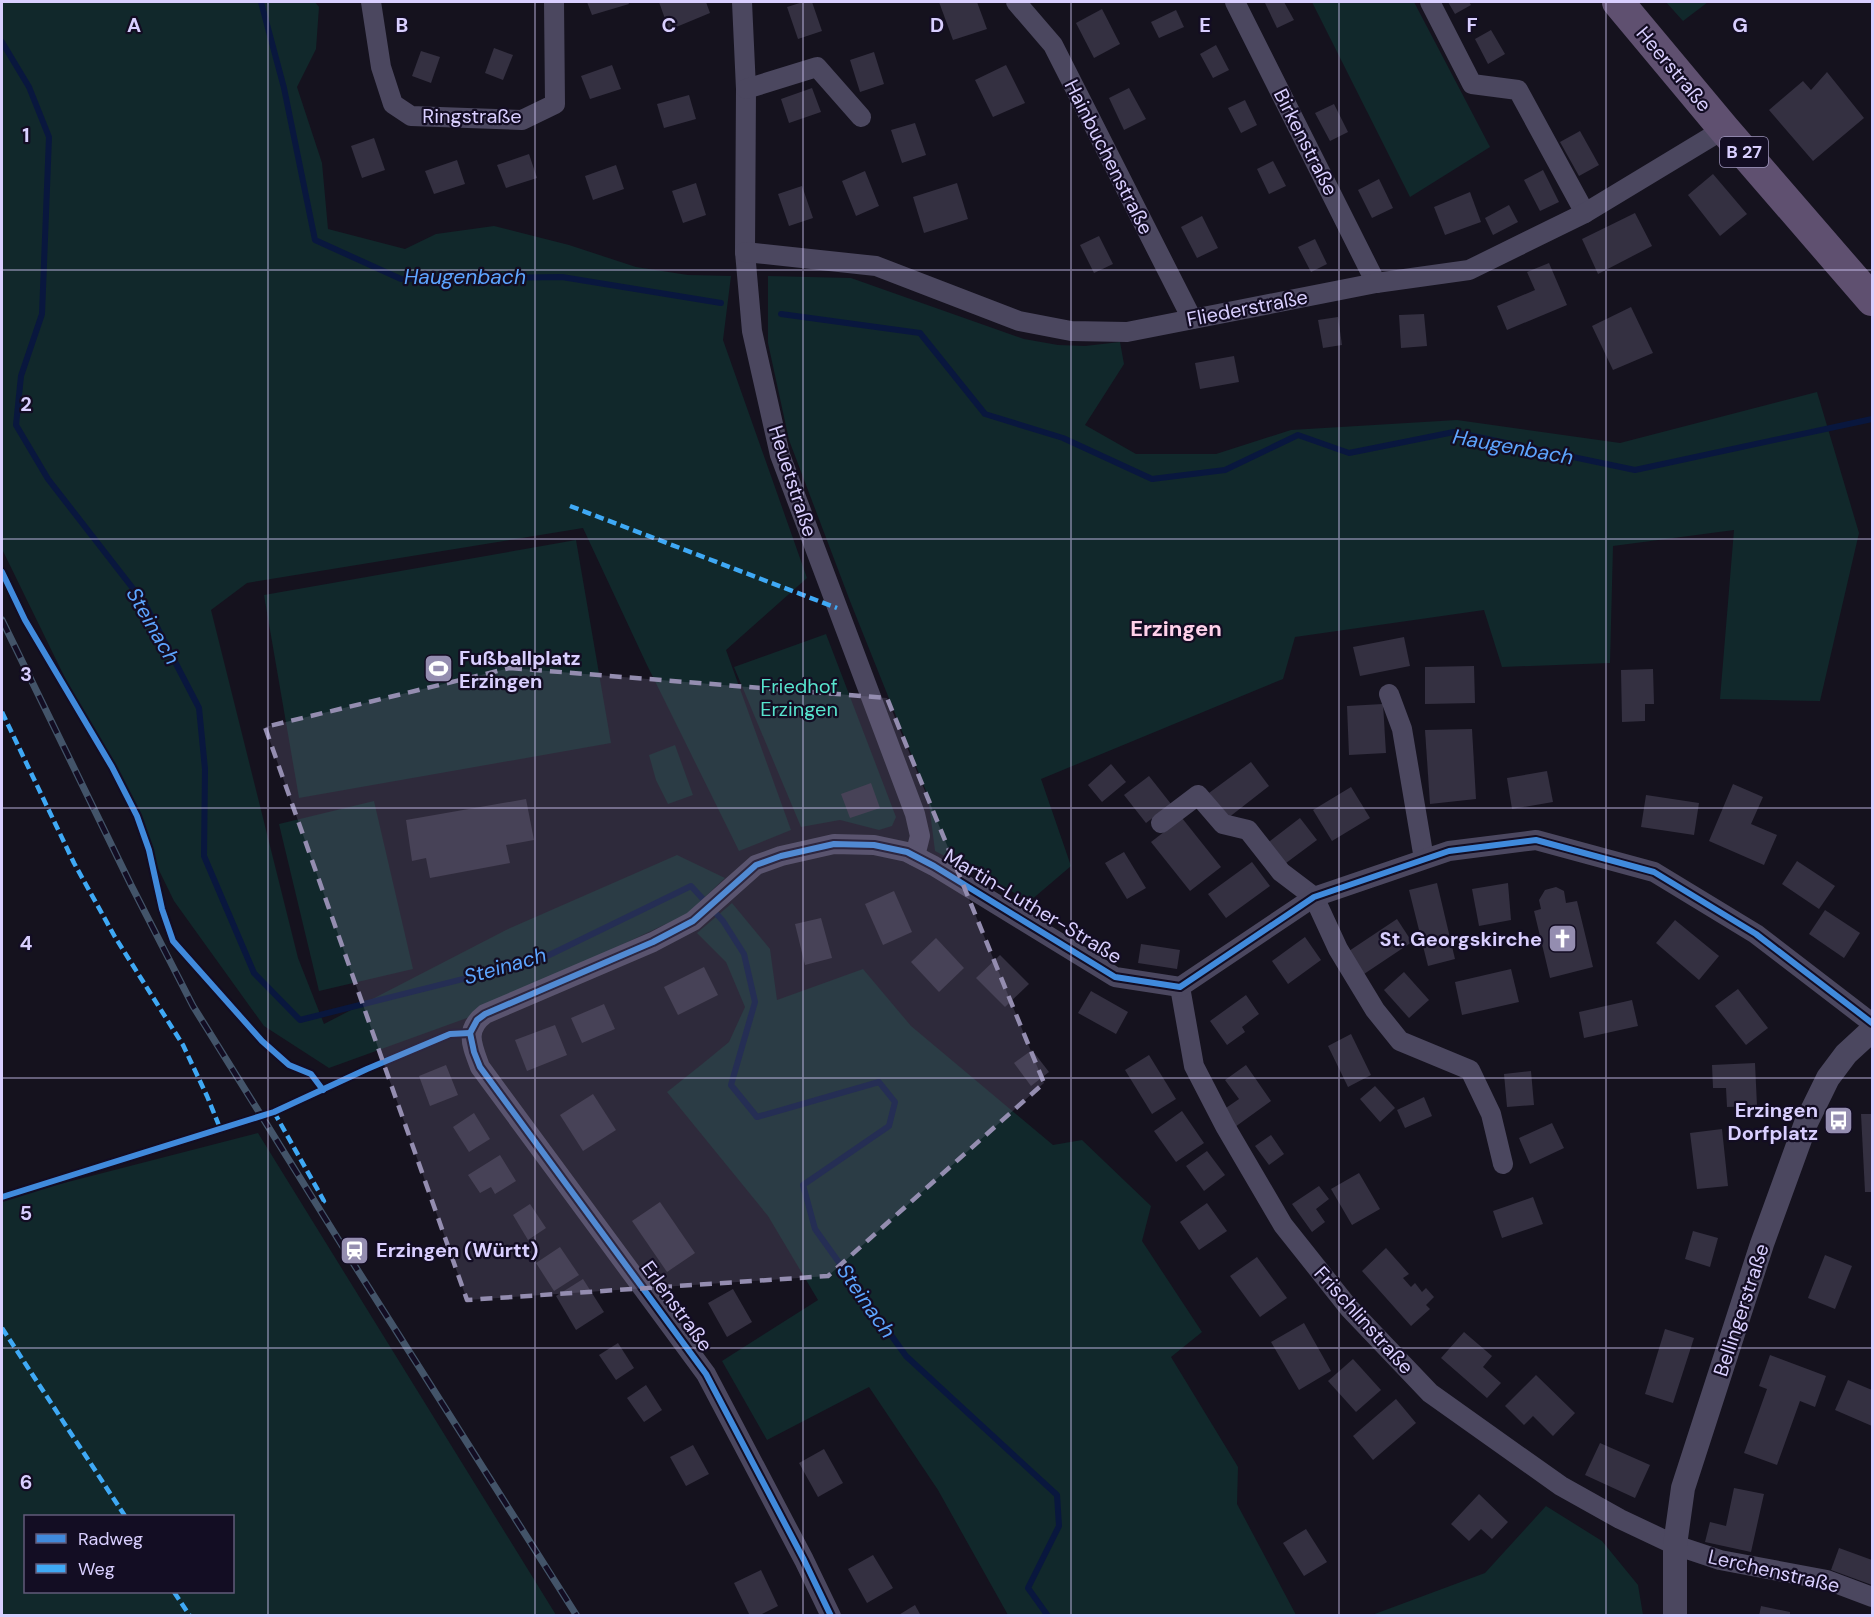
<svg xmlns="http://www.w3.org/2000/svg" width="1874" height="1617" font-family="'DM Sans',sans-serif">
	<rect width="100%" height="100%" fill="#15121e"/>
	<g fill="#11282b" fill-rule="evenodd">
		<polygon points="2,2 315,2 319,7 316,49 297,87 322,163 328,229 405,249 436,234 494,226 569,245 636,267 688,275 731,276 723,340 807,578 726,650 791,830 739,851 646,663 583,528 247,583 211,610 298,958 324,1024 506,930 677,855 725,878 687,914 467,1018 329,1068 264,1026 174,901 2,549"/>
		<polygon points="1312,2 1414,2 1490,147 1410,197"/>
		<polygon points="1666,2 1708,2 1683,21"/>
		<polygon points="768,276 851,278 1024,339 1058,345 1085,346 1120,342 1124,364 1085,425 1136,454 1216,454 1291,430 1457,420 1620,443 1817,392 1859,533 1820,701 1720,699 1734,530 1613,546 1610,663 1502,667 1484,610 1295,637 1283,679 1041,779 1071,866 1030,901 935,851 928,796 850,601 789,440 768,343"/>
		<polygon points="576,540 611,743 299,798 264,595"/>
		<polygon points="826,634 896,817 892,826 879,830 840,820 801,827 734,667"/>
		<polygon points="675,745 693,795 668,804 656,780 649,755"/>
		<polygon points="374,801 413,969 319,991 279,824"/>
		<polygon points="732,903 770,949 777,1000 863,969 911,1026 1053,1145 1082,1140 1151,1206 1142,1241 1202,1332 1171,1357 1238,1467 1237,1504 1296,1615 1008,1615 938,1490 869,1387 767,1440 722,1361 818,1300 768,1216 667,1092 701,1065 729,1042 745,1007 726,962 697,933"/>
		<path d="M 258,1133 L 556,1615 L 2,1615 L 2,1199 ZM 26,1516 L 232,1516 L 232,1592 L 26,1592 Z"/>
		<polygon points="1546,1506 1602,1541 1638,1585 1643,1615 1372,1615 1485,1573"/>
	</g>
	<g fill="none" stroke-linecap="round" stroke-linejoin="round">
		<g stroke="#09173e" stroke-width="6">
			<polyline points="261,2 284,88 315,240 401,279 562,277 721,303"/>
			<polyline points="2,42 29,87 49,137 42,314 21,376 16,425 48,479 145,604 199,708 205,769 204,856 254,973 300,1020 539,960 691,886 723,921 744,954 755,1002 731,1085 757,1117 879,1082 895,1102 889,1126 803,1185 815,1229 906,1356 1057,1495 1059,1526 1028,1588 1048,1616"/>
			<polyline points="781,314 920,333 985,414 1063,438 1152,479 1225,470 1298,435 1349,453 1454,432 1635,470 1872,419"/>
		</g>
	</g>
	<g fill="#343041">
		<polygon points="587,2 628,2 629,4 592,15"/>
		<polygon points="659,2 706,2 710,13 669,30"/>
		<polygon points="803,2 812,2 822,31 798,39 787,7"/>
		<polygon points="939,2 977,2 987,29 953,40"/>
		<polygon points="1268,2 1284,2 1294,20 1277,28 1265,3"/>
		<polygon points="1448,2 1469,2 1471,5 1455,14"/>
		<polygon points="1102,9 1120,44 1094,58 1076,23"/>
		<polygon points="1176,10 1184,27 1159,38 1151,22"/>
		<polygon points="1491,30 1505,54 1488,64 1475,39"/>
		<polygon points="1216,45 1229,70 1213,78 1200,54"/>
		<polygon points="494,48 513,55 503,80 485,73"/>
		<polygon points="421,51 440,57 431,83 412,76"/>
		<polygon points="874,52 884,84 860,92 850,60"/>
		<polygon points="612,65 621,89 590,99 581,76"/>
		<polygon points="1006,65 1025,103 993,117 975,80"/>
		<polygon points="1827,72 1864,118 1813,161 1769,110 1803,81 1811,90"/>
		<polygon points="812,88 821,112 789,123 781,99"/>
		<polygon points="1129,88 1146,119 1124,130 1109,98"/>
		<polygon points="689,95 696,119 664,128 657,104"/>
		<polygon points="1245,100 1257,125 1241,133 1228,108"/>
		<polygon points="1334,104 1348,132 1330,141 1315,113"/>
		<polygon points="915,123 926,155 902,163 891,130"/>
		<polygon points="1580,131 1599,165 1579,176 1560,142"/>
		<polygon points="374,138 385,170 362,178 351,146"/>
		<polygon points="529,154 537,178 506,188 497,165"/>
		<polygon points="457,160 465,184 434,194 425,171"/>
		<polygon points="1273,161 1286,186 1269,194 1257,169"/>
		<polygon points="616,165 624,189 593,200 585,176"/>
		<polygon points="1543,170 1559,202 1540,211 1524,180"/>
		<polygon points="865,171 879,206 856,216 842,181"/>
		<polygon points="1713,174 1747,214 1720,236 1688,195"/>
		<polygon points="1379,179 1393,208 1372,218 1358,190"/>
		<polygon points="696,183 706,215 683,223 672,191"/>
		<polygon points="957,183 968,219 924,233 913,197"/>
		<polygon points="802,186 813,218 789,226 778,194"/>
		<polygon points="1470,192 1481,222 1445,235 1434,207"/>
		<polygon points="1509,205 1518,222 1493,235 1485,218"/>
		<polygon points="1635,213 1652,246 1598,274 1582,239"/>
		<polygon points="1202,216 1218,248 1197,258 1181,227"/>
		<polygon points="1099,236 1113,264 1094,273 1080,245"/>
		<polygon points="1315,239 1327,264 1311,272 1298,247"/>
		<polygon points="1549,263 1567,305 1507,330 1497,306 1535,290 1527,272"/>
		<polygon points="1631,307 1653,353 1613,370 1592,326"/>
		<polygon points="1424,314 1427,346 1401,348 1399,315"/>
		<polygon points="1338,317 1342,345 1323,348 1318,320"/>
		<polygon points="1234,356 1239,382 1200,389 1195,363"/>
		<polygon points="1404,637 1410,666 1360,676 1353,647"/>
		<polygon points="1474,666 1475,703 1425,704 1425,667"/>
		<polygon points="1653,669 1654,704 1645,704 1645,721 1622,722 1621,670"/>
		<polygon points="1383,704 1386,753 1349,755 1347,706"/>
		<polygon points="1472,729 1476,799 1430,804 1425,730"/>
		<polygon points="1251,762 1269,786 1228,818 1209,793"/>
		<polygon points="1111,764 1126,782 1102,802 1088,785"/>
		<polygon points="1547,771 1553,802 1512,809 1507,778"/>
		<polygon points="1149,776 1171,804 1146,823 1124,795"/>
		<polygon points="871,783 880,808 850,818 841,794"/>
		<polygon points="1733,784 1763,797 1751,824 1777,835 1764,865 1709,841"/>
		<polygon points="1351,787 1370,818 1332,841 1313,810"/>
		<polygon points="1646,795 1699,803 1694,835 1641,827"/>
		<polygon points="526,799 534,840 506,845 510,863 430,878 426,858 412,861 406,820"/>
		<polygon points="1182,818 1221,867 1190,891 1151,842"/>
		<polygon points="1300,818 1317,840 1282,866 1266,844"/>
		<polygon points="1124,852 1146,888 1127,899 1105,863"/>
		<polygon points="1797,861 1835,886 1819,909 1782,884"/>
		<polygon points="1252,862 1270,886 1226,918 1208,894"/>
		<polygon points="1437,883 1455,959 1428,966 1409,890"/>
		<polygon points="1508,883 1511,920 1479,926 1472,889"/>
		<polygon points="1556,887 1564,891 1566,903 1577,901 1593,967 1550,978 1534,911 1541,909 1539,900 1545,890"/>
		<polygon points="894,891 912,932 883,945 865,904"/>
		<polygon points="1825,910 1860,933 1844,958 1809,934"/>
		<polygon points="821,918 832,958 805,965 795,924"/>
		<polygon points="1397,919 1412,942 1361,976 1346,953"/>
		<polygon points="1675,920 1719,956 1699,980 1656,943"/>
		<polygon points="1305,937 1321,960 1288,984 1272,961"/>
		<polygon points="936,938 964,968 939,992 911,962"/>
		<polygon points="1141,944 1180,950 1177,969 1138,963"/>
		<polygon points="1000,955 1029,984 1005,1007 976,978"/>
		<polygon points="704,967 718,995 678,1015 664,987"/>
		<polygon points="1511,969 1519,1002 1462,1015 1455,982"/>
		<polygon points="1404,972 1429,1000 1409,1018 1384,990"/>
		<polygon points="1738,989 1768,1028 1746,1045 1715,1006"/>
		<polygon points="1091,991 1128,1012 1116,1034 1078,1013"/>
		<polygon points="1246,995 1259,1014 1242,1027 1245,1032 1227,1045 1210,1021"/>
		<polygon points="1632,1000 1638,1026 1584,1038 1579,1012"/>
		<polygon points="604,1004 615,1029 582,1043 571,1018"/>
		<polygon points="555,1025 567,1055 527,1071 515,1040"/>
		<polygon points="1351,1034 1371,1075 1348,1087 1328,1046"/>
		<polygon points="1032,1050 1049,1072 1031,1086 1014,1063"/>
		<polygon points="1149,1055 1176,1099 1152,1114 1125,1070"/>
		<polygon points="1755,1063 1757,1106 1727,1107 1726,1088 1713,1088 1712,1065"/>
		<polygon points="446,1065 458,1095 430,1106 419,1076"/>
		<polygon points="1246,1065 1271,1101 1235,1127 1223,1110 1239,1099 1225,1080"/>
		<polygon points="1531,1071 1534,1105 1507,1107 1504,1074"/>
		<polygon points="1375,1086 1395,1108 1380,1122 1360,1099"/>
		<polygon points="593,1094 616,1130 583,1151 560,1115"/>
		<polygon points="1424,1097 1432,1116 1405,1128 1397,1110"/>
		<polygon points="1182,1111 1204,1143 1176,1162 1154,1131"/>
		<polygon points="474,1113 490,1139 469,1152 453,1127"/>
		<polygon points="1861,1114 1872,1114 1872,1192 1865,1192"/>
		<polygon points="1552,1123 1564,1148 1530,1164 1519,1138"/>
		<polygon points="1722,1129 1728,1186 1697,1189 1690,1133"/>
		<polygon points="1271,1135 1284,1154 1269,1165 1255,1146"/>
		<polygon points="1207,1151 1225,1175 1204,1191 1186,1166"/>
		<polygon points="500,1155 516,1181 495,1194 491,1187 480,1193 468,1175"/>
		<polygon points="1359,1173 1380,1209 1352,1225 1331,1189"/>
		<polygon points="1319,1186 1329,1199 1316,1209 1325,1222 1312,1232 1292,1204"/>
		<polygon points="1533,1197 1543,1224 1502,1238 1493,1211"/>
		<polygon points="660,1202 695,1253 667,1272 632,1221"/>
		<polygon points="1207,1203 1227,1231 1199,1250 1180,1222"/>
		<polygon points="530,1204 546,1228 528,1240 513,1215"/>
		<polygon points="1693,1231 1718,1238 1710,1267 1685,1259"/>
		<polygon points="560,1247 579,1275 554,1291 536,1263"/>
		<polygon points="1386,1248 1409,1274 1403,1278 1411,1287 1415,1283 1422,1292 1426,1288 1434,1297 1426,1305 1430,1309 1411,1326 1362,1271"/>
		<polygon points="1825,1255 1852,1266 1835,1309 1808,1298"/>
		<polygon points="1257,1257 1287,1298 1260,1317 1230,1276"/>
		<polygon points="583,1279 604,1312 576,1330 556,1296"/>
		<polygon points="733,1289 752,1322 727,1337 708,1303"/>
		<polygon points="1304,1323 1331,1371 1299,1390 1271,1342"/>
		<polygon points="1665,1329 1694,1338 1673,1403 1645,1394"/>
		<polygon points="1464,1332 1492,1356 1483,1367 1501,1383 1487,1398 1441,1358"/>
		<polygon points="618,1343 634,1368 616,1380 599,1355"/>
		<polygon points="1770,1355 1826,1376 1815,1407 1800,1401 1777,1465 1744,1453 1767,1389 1759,1386"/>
		<polygon points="1353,1359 1381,1390 1356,1412 1328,1381"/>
		<polygon points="1536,1375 1575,1413 1553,1436 1533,1416 1524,1425 1505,1406"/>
		<polygon points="1848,1380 1872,1390 1872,1426 1835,1410"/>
		<polygon points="646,1385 662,1410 644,1422 627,1398"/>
		<polygon points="1396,1399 1416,1423 1373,1460 1353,1436"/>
		<polygon points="1600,1443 1650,1465 1635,1498 1585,1475"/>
		<polygon points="693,1445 709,1474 686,1486 670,1457"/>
		<polygon points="824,1449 843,1483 818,1497 799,1463"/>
		<polygon points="1734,1488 1764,1494 1751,1552 1705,1542 1710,1522 1726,1526"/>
		<polygon points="1479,1494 1508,1522 1492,1539 1481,1529 1469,1541 1451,1524"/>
		<polygon points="1306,1529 1327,1562 1304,1576 1283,1543"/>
		<polygon points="1839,1548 1872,1560 1872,1585 1831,1570"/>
		<polygon points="873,1555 893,1588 867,1603 848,1569"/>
		<polygon points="761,1570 778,1606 758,1616 750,1616 734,1583"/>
		<polygon points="915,1605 921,1616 897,1616"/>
		<polygon points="1761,1606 1790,1612 1790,1616 1759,1616"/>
	</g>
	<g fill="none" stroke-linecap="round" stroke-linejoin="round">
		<g stroke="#4b475f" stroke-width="20">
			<polyline points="371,2 381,67 393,104 411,116 522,120 555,104 554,2"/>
			<polyline points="742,2 746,89 745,252 752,331 780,455 915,814 920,836 915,856"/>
			<polyline points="1016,2 1053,45 1192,319"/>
			<polyline points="1235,2 1376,283"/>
			<polyline points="1430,2 1472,84 1518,90 1585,213"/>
			<polyline points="746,89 817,67 861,117"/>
			<polyline points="745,252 876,266 1019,321 1071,331 1127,332 1376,283 1469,270 1585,213 1724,129"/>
			<polyline points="1389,694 1402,729 1424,859"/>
			<polyline points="1161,823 1198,795 1223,824 1248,830 1281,872 1314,897 1338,949 1375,1010 1400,1041 1470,1070 1491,1114 1503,1164"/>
			<polyline points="1180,987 1194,1066 1225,1126 1283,1225 1349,1308 1430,1393 1561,1486 1620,1519 1675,1545 1720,1560 1827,1580 1872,1597"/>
			<path d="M 831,1616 L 804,1560 L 706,1374 L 480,1067 C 472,1045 464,1030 485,1014 L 653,942 L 693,921 L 756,865 L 781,856 L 834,844 L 874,845 L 907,852 L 934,866 L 1115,977 L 1180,987 L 1314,897 L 1449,851 L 1536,840 L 1654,872 L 1756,934 L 1872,1023"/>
		</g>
		<polyline stroke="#4b475f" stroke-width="24" points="1675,1616 1675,1545 1683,1488 1762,1244 1806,1123 1828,1078 1846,1054 1872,1030"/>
		<polyline stroke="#5f5070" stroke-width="32" points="1618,2 1724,129 1872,300"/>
		<defs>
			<polyline id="rail" points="2,620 131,885 193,1006 348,1255 577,1616"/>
		</defs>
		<use href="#rail" stroke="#435469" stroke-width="7"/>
		<use href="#rail" stroke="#130d23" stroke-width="4.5" stroke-dasharray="14" stroke-linecap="butt"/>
		<g stroke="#3fa9f5" stroke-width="4.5" stroke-dasharray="9 4.5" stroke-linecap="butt">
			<polyline points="570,506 837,608"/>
			<polyline points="2,712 74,863 115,937 183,1045 207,1096 220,1128"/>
			<polyline points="274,1112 324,1201 321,1203"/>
			<polyline points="2,1328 125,1516"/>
			<polyline points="174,1592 190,1616"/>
		</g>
		<defs>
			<g id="cycleway">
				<polyline points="2,572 25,620 112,767 137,816 149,850 162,909 173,941 262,1041 289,1065 311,1074 323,1090"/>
				<polyline points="470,1033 477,1020 485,1014 653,942 693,921 756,865 781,856 834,844 874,845 907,852 934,866 1115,977 1180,987 1314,897 1449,851 1536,840 1654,872 1756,934 1872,1023"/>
				<polyline points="470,1033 474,1052 480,1067 706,1374 804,1560 831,1616"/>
				<polyline points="2,1197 274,1112 367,1069 450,1034 470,1033"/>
			</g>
		</defs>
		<use href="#cycleway" stroke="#130d23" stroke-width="10"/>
		<use href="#cycleway" stroke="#408adc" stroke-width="6"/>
	</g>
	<path fill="#948db0" fill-opacity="0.2" stroke="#948db0" stroke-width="4.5" stroke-dasharray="12 8" stroke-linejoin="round" d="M 510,668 L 887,698 L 1044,1083 L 828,1276 L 467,1300 L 265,727 Z"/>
	<path fill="none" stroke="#d9cfff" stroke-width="1.5" stroke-opacity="0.55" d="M 268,2 L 268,1616M 535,2 L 535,1616M 803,2 L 803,1616M 1071,2 L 1071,1616M 1339,2 L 1339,1616M 1606,2 L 1606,1616M 2,270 L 1872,270M 2,539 L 1872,539M 2,808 L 1872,808M 2,1078 L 1872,1078M 2,1348 L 1872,1348"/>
	<defs>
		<symbol id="stadium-square" viewBox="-11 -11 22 22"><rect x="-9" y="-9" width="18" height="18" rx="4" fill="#948db0" stroke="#130d23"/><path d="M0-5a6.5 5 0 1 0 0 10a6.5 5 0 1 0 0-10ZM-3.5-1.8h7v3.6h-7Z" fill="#fff"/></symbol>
		<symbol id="church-square" viewBox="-11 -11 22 22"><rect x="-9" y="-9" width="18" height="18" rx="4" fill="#948db0" stroke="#130d23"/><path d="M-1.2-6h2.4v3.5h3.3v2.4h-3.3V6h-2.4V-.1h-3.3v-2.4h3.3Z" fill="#fff"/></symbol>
		<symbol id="bus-square" viewBox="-11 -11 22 22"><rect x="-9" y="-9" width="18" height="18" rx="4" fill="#948db0" stroke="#130d23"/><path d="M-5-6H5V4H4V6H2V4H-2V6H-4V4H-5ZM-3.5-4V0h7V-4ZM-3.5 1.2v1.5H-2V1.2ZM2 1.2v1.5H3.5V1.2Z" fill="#fff"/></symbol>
		<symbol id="station-square" viewBox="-11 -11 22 22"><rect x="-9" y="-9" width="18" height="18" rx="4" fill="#948db0" stroke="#130d23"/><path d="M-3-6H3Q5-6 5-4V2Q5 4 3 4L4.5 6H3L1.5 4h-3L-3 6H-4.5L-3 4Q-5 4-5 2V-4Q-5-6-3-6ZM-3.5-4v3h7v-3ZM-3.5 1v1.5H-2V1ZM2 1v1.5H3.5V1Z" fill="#fff"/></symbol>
	</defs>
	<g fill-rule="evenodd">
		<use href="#stadium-square" x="422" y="652" width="33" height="33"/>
		<use href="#church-square" x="1546" y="922" width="33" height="33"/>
		<use href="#bus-square" x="1822" y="1104" width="33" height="33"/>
		<use href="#station-square" x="338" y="1234" width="33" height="33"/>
	</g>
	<g text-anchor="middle" stroke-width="4.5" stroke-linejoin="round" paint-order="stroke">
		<rect fill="#130d23" stroke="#9e95bd" stroke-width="1.5" x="1720" y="137" width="48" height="30" rx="4.5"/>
		<g font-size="18" font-weight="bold" fill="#d9cfff">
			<text x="1744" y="158">B 27</text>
		</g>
		<g font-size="20" fill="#d9cfff" stroke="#130d23">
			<text transform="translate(1674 69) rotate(50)" y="7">Heerstraße</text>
			<text x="472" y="123">Ringstraße</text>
			<text transform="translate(1306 142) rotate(63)" y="7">Birkenstraße</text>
			<text transform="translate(1109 157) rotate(63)" y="7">Hainbuchenstraße</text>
			<text transform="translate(1247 308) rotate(-11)" y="7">Fliederstraße</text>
			<text transform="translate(793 481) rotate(72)" y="7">Heuetstraße</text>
			<text transform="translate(1033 906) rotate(31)" y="7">Martin-Luther-Straße</text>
			<text transform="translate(677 1306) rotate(54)" y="7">Erlenstraße</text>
			<text transform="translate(1741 1310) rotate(-72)" y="7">Bellingerstraße</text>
			<text transform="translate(1364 1320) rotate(48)" y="7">Frischlinstraße</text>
			<text transform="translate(1774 1571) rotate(13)" y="7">Lerchenstraße</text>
		</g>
		<g font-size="20" font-weight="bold" fill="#d9cfff" stroke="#130d23" text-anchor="start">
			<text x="459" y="665">Fußballplatz<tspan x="459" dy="23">Erzingen</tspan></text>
			<text x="1542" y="946" text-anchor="end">St. Georgskirche</text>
			<text x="1818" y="1117" text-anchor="end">Erzingen<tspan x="1818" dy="23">Dorfplatz</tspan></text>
			<text x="376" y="1257">Erzingen (Württ)</text>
		</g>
		<g font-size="20" fill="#57e3cd" stroke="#130d23">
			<text x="799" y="693">Friedhof<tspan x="799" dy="23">Erzingen</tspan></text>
		</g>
		<g font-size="21" font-style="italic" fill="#5da5ff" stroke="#130d23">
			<text x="465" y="284">Haugenbach</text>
			<text transform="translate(1513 447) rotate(10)" y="7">Haugenbach</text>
			<text transform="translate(153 626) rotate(60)" y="7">Steinach</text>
			<text transform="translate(505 966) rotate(-16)" y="7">Steinach</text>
			<text transform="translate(866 1301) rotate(55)" y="7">Steinach</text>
		</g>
		<g font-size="22" font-weight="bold" fill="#ffd1ea" stroke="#130d23">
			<text x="1176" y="636">Erzingen</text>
		</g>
	</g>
	<g font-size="20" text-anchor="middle" font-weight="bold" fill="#d9cfff" stroke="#130d23" stroke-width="4.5" stroke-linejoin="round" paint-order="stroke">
		<text x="134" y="32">A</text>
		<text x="402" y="32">B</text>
		<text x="669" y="32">C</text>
		<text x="937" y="32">D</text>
		<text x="1205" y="32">E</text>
		<text x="1472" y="32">F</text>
		<text x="1740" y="32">G</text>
		<text x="26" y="142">1</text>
		<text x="26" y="411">2</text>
		<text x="26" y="681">3</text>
		<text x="26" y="950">4</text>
		<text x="26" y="1220">5</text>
		<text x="26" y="1489">6</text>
	</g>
	<rect width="1874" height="1617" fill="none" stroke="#d9cfff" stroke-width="6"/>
	<rect x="24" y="1515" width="210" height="78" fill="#130d23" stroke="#625b7b" stroke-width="1.5"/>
	<rect x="36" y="1534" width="30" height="9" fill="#408adc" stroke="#625b7b" stroke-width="1.5"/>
	<text x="78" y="1545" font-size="18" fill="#d9cfff">Radweg</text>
	<rect x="36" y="1564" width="30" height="9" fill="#3fa9f5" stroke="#625b7b" stroke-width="1.5"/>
	<text x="78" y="1575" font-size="18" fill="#d9cfff">Weg</text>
</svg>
